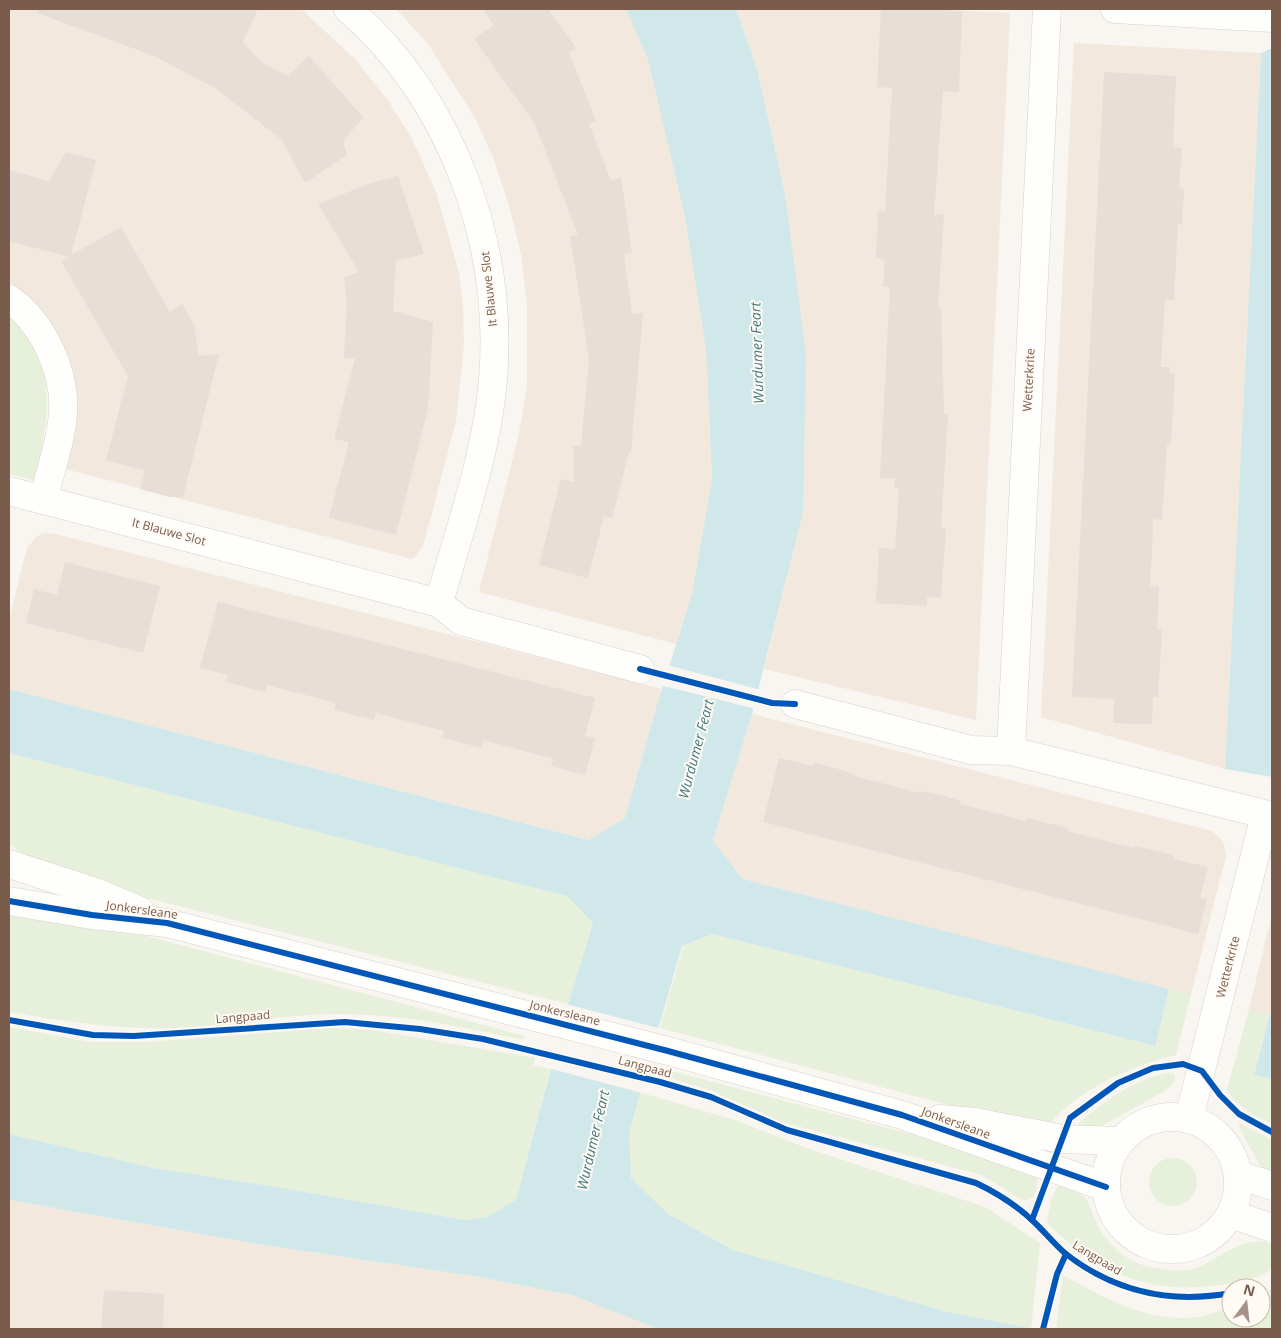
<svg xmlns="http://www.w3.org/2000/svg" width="1281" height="1338" font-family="'Open Sans',sans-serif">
	<rect width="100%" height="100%" fill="#f9f5f0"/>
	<g fill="#f2e8de">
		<polygon points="9,9 301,9 355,59 387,99 411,137 436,192 459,273 463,306 464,345 456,421 424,543 416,556 412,559 65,469 75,428 77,401 29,298 9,282"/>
		<polygon points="396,9 626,9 648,60 685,217 706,350 712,479 692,594 676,644 479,592 518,438 527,386 527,304 521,254 510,209 493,157 475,118 428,44"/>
		<polygon points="736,9 934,9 1010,13 976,720 764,669 803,513 785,194 757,69"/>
		<polygon points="1074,43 1261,53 1225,769 1041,717"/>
		<polygon points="45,533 56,534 662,689 625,818 590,840 9,689 9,620 27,548 37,536"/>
		<polygon points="752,714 1212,831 1223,841 1226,856 1191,995 743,879 713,841"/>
		<polygon points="1272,914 1272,1015 1249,1009"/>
		<polygon points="9,1200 257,1244 473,1276 572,1295 658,1329 9,1329"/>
	</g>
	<g fill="#e7f0db">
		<path d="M 9,317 C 61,367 49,418 34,480 L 9,474 Z"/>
		<polygon points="9,753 567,896 593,923 568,1004 119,891 22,855 9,843"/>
		<path d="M 9,914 L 66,920 L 143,935 L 525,1036 L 522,1040 C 465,1027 404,1015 345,1014 C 288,1013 232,1025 175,1028 C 118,1030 64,1021 9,1012 Z"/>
		<path d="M 713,934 L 1154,1046 L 1169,989 L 1191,995 L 1176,1055 C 1134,1065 1078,1089 1050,1124 L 979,1113 L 660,1028 L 683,946 Z"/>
		<path d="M 1249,1009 L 1270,1014 L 1254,1074 L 1272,1079 L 1272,1124 C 1253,1115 1238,1108 1227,1090 Z"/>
		<polygon points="9,1027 91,1042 147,1042 332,1028 373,1030 535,1058 533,1065 550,1069 516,1201 487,1217 465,1220 271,1186 153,1168 9,1134"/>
		<polygon points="668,1070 974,1151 1039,1171 1035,1196 1024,1201 982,1175 782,1122 712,1091 667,1077"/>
		<path d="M 1169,1073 L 1175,1075 C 1176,1083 1171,1086 1165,1091 L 1103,1125 L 1078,1128 L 1080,1122 C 1106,1101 1135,1078 1169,1073 Z"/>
		<polygon points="639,1092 738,1121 804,1147 985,1207 1040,1243 1031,1329 948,1312 733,1250 667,1214 631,1178 629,1132"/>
		<path d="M 1239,1123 L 1272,1140 L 1272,1174 L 1262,1169 C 1258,1159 1237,1128 1239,1123 Z"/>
		<circle cx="1173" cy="1182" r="24"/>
		<path d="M 1059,1184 C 1067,1187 1076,1190 1083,1196 C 1090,1202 1092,1214 1096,1222 C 1106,1244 1127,1262 1150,1267 C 1164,1270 1186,1273 1199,1267 C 1224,1256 1244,1234 1272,1244 L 1272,1269 C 1258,1279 1238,1282 1221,1285 C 1147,1295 1100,1274 1047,1223 L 1051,1199 Z"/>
		<path d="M 1063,1275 C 1115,1304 1171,1336 1231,1306 L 1231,1318 L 1261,1318 L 1261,1293 L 1272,1289 L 1272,1329 L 1056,1329 Z"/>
	</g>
	<g fill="#d0e8ea">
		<polygon points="626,9 736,9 757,69 785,194 806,355 803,513 752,714 713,841 743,879 1169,989 1155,1046 713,934 682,946 629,1132 631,1178 668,1214 733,1250 948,1312 1034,1329 658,1329 572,1295 473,1276 257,1244 9,1200 9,1134 153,1168 271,1186 465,1220 487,1217 516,1200 568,1004 593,923 567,896 9,753 9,689 589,840 625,818 657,705 692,594 712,479 706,350 685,217 648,60"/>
		<polygon points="1272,48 1272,777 1225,769 1261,53"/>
		<polygon points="1270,1014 1272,1015 1272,1079 1254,1075"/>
	</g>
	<g fill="#f9f5f0">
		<polygon points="667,665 761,690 756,709 660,685"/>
		<polygon points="566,1004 662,1029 642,1093 548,1068"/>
	</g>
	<g fill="#e6ded7">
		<polygon points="38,9 258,9 243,42 261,62 288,76 309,56 363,117 343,142 347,155 305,183 282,140 215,88 154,56 37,13"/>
		<polygon points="483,9 548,9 576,48 569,53 596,121 589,124 611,181 621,177 632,253 624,254 632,314 643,313 631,452 629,452 612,519 604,516 588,578 539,565 561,479 574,482 573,446 581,446 589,359 570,236 578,235 535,124 474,39 494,25"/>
		<polygon points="881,9 962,11 959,92 943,91 934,215 944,214 938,308 941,308 944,413 948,414 941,527 946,528 941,598 927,597 927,606 876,603 879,548 895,549 899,488 894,487 895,478 880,478 890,287 883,287 885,260 876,257 878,210 885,212 892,88 877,87"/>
		<polygon points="1104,72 1176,76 1173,147 1182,148 1179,188 1184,189 1182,225 1178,224 1174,300 1165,300 1161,367 1170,367 1170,373 1175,373 1171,444 1167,444 1162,520 1153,519 1152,553 1150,586 1159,587 1157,629 1162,630 1158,697 1153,697 1152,724 1113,723 1114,699 1072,697"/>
		<polygon points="66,152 96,160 71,255 121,227 170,312 182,304 194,325 199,356 219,354 183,497 169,497 140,489 145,471 106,460 128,376 61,261 69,257 9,241 9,170 49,181"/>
		<polygon points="398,176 424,254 396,261 393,311 433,322 428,409 396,535 329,518 349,442 334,439 355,358 344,358 347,301 344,277 359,272 318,204 371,183"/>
		<polygon points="65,562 160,586 143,653 26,623 34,589 57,595"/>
		<polygon points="218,602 595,698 585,736 595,738 585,775 551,766 553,759 484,740 482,748 443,738 444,731 376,713 374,720 334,710 336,703 302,694 267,685 265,692 226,682 228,675 200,668"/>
		<polygon points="779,758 813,766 814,763 835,768 855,774 854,776 920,793 921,791 941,795 961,801 960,804 1026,821 1027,818 1068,828 1067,831 1133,848 1134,846 1154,850 1174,856 1173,859 1208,867 1200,898 1207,899 1198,934 763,822"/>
		<polygon points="104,1290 164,1294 163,1329 101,1329"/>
	</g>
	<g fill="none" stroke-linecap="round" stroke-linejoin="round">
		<defs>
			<g id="street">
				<path d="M 348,9 C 452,99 504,244 493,379 C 487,455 459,530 439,603"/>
				<polyline points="1047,9 1011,751 1272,816"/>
				<polyline points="1115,9 1272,18"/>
				<path d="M 9,299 C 43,322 66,373 63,413 C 61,442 50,472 43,500"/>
				<polyline points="9,491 439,603 461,621 640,669"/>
				<polyline points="795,704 971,750 1011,751"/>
				<polyline points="1189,1118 1265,815"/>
			</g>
			<g id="secondary">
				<polyline points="9,864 95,892 140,911"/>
				<polyline points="9,901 92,915 167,923 668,1051 902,1115 1106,1187"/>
				<circle cx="1172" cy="1183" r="66"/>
				<polyline points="940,1119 975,1122 1062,1139 1120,1141"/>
				<polyline points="1239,1175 1272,1186"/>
				<polyline points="1231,1214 1272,1228"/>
			</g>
		</defs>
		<use href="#street" stroke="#d7d1cb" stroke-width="29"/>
		<use href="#secondary" stroke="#d9d2cb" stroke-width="29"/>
		<use href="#street" stroke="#fefefd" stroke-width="28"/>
		<use href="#secondary" stroke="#fefefd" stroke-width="28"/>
		<defs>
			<g id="cycleway">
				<polyline points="640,669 772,703 795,704"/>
				<polyline points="9,901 92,915 167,923 668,1051 902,1115 1106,1187"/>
				<path d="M 9,1020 L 93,1035 L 134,1036 L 345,1022 L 420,1029 L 483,1039 L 660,1082 L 711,1097 L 787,1130 L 976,1183 C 997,1193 1016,1205 1033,1221 C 1044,1231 1054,1244 1066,1254 C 1115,1292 1170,1304 1231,1293"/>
				<polyline points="1032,1220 1070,1118 1118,1083 1153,1068 1183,1064 1202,1071 1220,1095 1239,1114 1272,1132"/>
				<polyline points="1043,1329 1057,1274 1066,1254"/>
			</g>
		</defs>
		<use href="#cycleway" stroke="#fffaf3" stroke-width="9"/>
		<use href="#cycleway" stroke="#0057b8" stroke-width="6"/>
	</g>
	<g text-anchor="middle" stroke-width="4" stroke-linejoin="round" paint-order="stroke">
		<g font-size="12" fill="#7a5c4d" stroke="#fffaf3">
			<text transform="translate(489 289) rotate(-96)" y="4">It Blauwe Slot</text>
			<text transform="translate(1029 380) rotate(-87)" y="4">Wetterkrite</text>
			<text transform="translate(169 532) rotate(15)" y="4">It Blauwe Slot</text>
			<text transform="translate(142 910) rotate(8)" y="4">Jonkersleane</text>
			<text transform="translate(1228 967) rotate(-76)" y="4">Wetterkrite</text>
			<text transform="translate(565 1013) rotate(14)" y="4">Jonkersleane</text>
			<text transform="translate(243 1017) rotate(-5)" y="4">Langpaad</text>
			<text transform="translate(645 1067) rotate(15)" y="4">Langpaad</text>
			<text transform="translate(956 1123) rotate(20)" y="4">Jonkersleane</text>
			<text transform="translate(1097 1258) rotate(31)" y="4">Langpaad</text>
		</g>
		<g font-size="14" font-style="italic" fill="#437c86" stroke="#fffaf3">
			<text transform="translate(757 353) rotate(-92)" y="5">Wurdumer Feart</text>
			<text transform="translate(696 749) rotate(-75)" y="5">Wurdumer Feart</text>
			<text transform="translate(593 1140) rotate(-77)" y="5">Wurdumer Feart</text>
		</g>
	</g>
	<rect width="1281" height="1338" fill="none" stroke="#7a5c4d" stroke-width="20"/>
	<g transform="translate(1246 1303) rotate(15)"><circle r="24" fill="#fffaf3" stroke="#cabbb1"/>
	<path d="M0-4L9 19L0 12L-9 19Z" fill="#a69286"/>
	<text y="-8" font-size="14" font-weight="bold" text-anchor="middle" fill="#7a5c4d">N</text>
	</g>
</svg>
